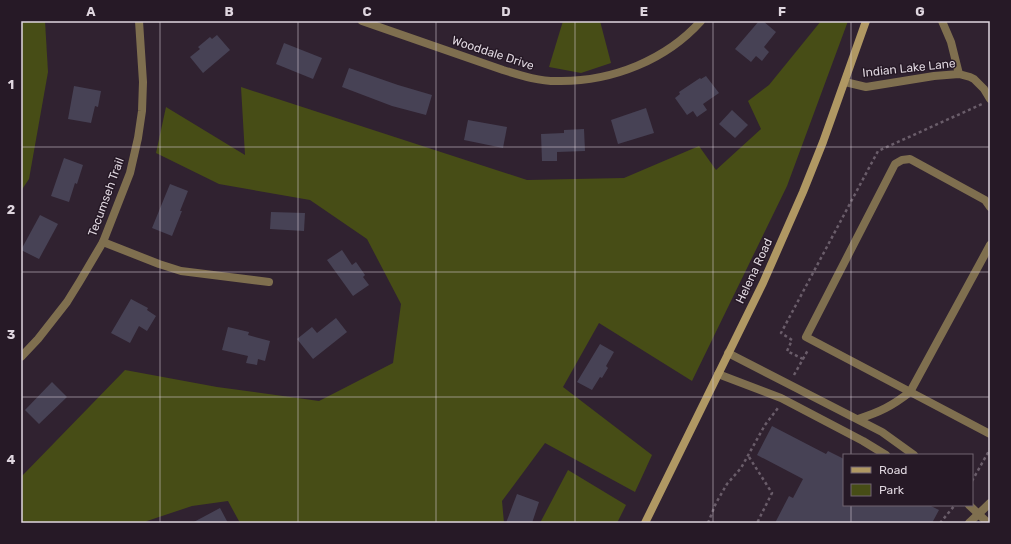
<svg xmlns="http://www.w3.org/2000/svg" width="1011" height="544" font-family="Rubik,sans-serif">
	<rect width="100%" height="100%" fill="#302230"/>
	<g fill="#474d16">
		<polygon points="21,21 45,21 48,72 29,179 21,191"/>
		<polygon points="563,21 600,21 611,63 581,73 549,67"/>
		<polygon points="821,21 848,21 787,186 692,381 599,323 563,387 652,455 635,492 545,443 502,501 504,523 240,523 228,501 192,506 147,521 145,523 21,523 21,477 125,370 217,387 319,401 393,363 401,304 367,239 310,200 219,184 156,153 166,107 245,155 241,87 527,180 624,178 699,146 716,170 761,129 748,101 769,85"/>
		<polygon points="568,470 626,505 617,523 540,523"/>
	</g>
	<g fill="#474255">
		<polygon points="759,21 763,21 776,32 764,47 769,52 762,61 756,56 751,62 735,49"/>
		<polygon points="217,35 230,50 203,73 190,57 200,49 198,47 210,37 212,39"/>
		<polygon points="284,43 322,58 313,79 276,64"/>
		<polygon points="349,68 398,85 432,95 426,115 392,106 342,87"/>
		<polygon points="706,76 719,93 703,104 707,110 697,117 693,111 687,115 675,98 680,94 679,92 700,78 701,79"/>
		<polygon points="74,86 101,91 98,107 95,106 91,123 68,119"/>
		<polygon points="646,108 654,133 618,144 611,120"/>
		<polygon points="732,110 748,125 735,138 719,124"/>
		<polygon points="468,120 507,127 503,148 464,140"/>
		<polygon points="584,129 585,151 557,152 557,161 542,161 541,134 564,133 564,130"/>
		<polygon points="64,158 83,165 77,184 75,183 69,202 51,196"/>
		<polygon points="170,184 188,191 180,211 182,211 172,236 152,228"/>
		<polygon points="271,212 305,213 304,231 270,229"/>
		<polygon points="40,215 58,224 39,259 21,250"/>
		<polygon points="342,250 352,265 356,262 365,275 363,277 369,285 353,296 327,260"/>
		<polygon points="131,299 148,308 147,310 156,316 147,331 139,326 130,343 111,333"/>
		<polygon points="336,318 347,332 313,359 297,339 312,327 317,333"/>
		<polygon points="228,327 249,332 248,335 270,341 265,361 258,359 257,365 246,363 248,356 222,350"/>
		<polygon points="600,344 614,352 606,366 608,368 602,378 600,377 592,390 577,382"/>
		<polygon points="52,382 67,397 39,424 25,410"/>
		<polygon points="772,426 826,454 828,451 844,459 844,505 929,505 939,510 932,523 775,523 789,496 793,498 803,479 757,455"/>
		<polygon points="517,494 539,502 532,523 506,523"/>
		<polygon points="220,508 228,523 192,523"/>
	</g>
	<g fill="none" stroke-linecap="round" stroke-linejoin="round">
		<g stroke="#6a5d6a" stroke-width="2.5" stroke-dasharray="3 3" stroke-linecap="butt">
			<polyline points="803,359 787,351 792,340 781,333 878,151 982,104"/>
			<polyline points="794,375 808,350"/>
			<polyline points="749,457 772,493 757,523"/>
			<polyline points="972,481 990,449"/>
			<polyline points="708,523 716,503 727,484 741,468 765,425 778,408"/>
			<polyline points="940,523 955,505"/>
		</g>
		<g stroke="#7f6f4f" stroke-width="8">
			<polyline points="942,21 951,42 959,74"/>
			<polyline points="990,207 985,200 910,159 902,160 895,164 806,337 990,434"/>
			<polyline points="728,353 882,432 914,455"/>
			<polyline points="718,374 781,398 863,441 886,455"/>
			<path d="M 858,419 C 880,412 892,406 910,392 L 990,245"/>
			<polyline points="969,505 988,523"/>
			<polyline points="969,523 990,503"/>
		</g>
		<g stroke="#7f6f4f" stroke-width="8">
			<path d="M 362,21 L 503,70 C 522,76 541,82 561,81 C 613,81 666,60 701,21"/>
			<polyline points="845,82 866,87 934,76 959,74 970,77 974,79 984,89 990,99"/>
			<polyline points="103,242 159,264 181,271 269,282"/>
			<polyline points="21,357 38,339 67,302 80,281 103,242 130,173 138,138 142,111 143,82 139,21"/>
		</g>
		<polyline stroke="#b09863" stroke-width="8" points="645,523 763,283 803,192 823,142 866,21"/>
	</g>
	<path fill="none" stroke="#dfd6df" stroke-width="1" stroke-opacity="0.55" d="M 160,21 L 160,523M 298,21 L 298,523M 436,21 L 436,523M 575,21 L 575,523M 713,21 L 713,523M 851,21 L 851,455M 21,147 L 990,147M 21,272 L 990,272M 21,397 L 990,397M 851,505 L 851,523"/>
	<g text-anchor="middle" stroke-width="3" stroke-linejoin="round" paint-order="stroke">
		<g font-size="12" fill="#dfd6df" stroke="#261926">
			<text transform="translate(493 53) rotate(18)" y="4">Wooddale Drive</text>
			<text transform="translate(909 68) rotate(-6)" y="4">Indian Lake Lane</text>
			<text transform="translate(106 197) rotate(-70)" y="4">Tecumseh Trail</text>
			<text transform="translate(754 271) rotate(-65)" y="4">Helena Road</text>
		</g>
	</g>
	<rect width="1011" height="544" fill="none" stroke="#261926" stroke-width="44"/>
	<rect x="843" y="454" width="130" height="52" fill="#261926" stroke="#706570"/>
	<rect x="851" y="467" width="20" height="6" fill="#b09863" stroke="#706570"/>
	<text x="879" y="474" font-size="12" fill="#dfd6df">Road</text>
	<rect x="851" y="484" width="20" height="12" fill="#474d16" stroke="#706570"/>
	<text x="879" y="494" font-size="12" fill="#dfd6df">Park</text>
	<rect x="22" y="22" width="967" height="500" fill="none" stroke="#dfd6df" stroke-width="1.5"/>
	<g font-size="13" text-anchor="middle" font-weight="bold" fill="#dfd6df">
		<text x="91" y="16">A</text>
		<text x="229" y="16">B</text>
		<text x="367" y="16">C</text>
		<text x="506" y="16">D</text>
		<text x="644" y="16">E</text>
		<text x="782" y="16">F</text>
		<text x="920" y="16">G</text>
		<text x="11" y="89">1</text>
		<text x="11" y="214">2</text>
		<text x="11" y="339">3</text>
		<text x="11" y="464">4</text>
	</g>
</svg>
